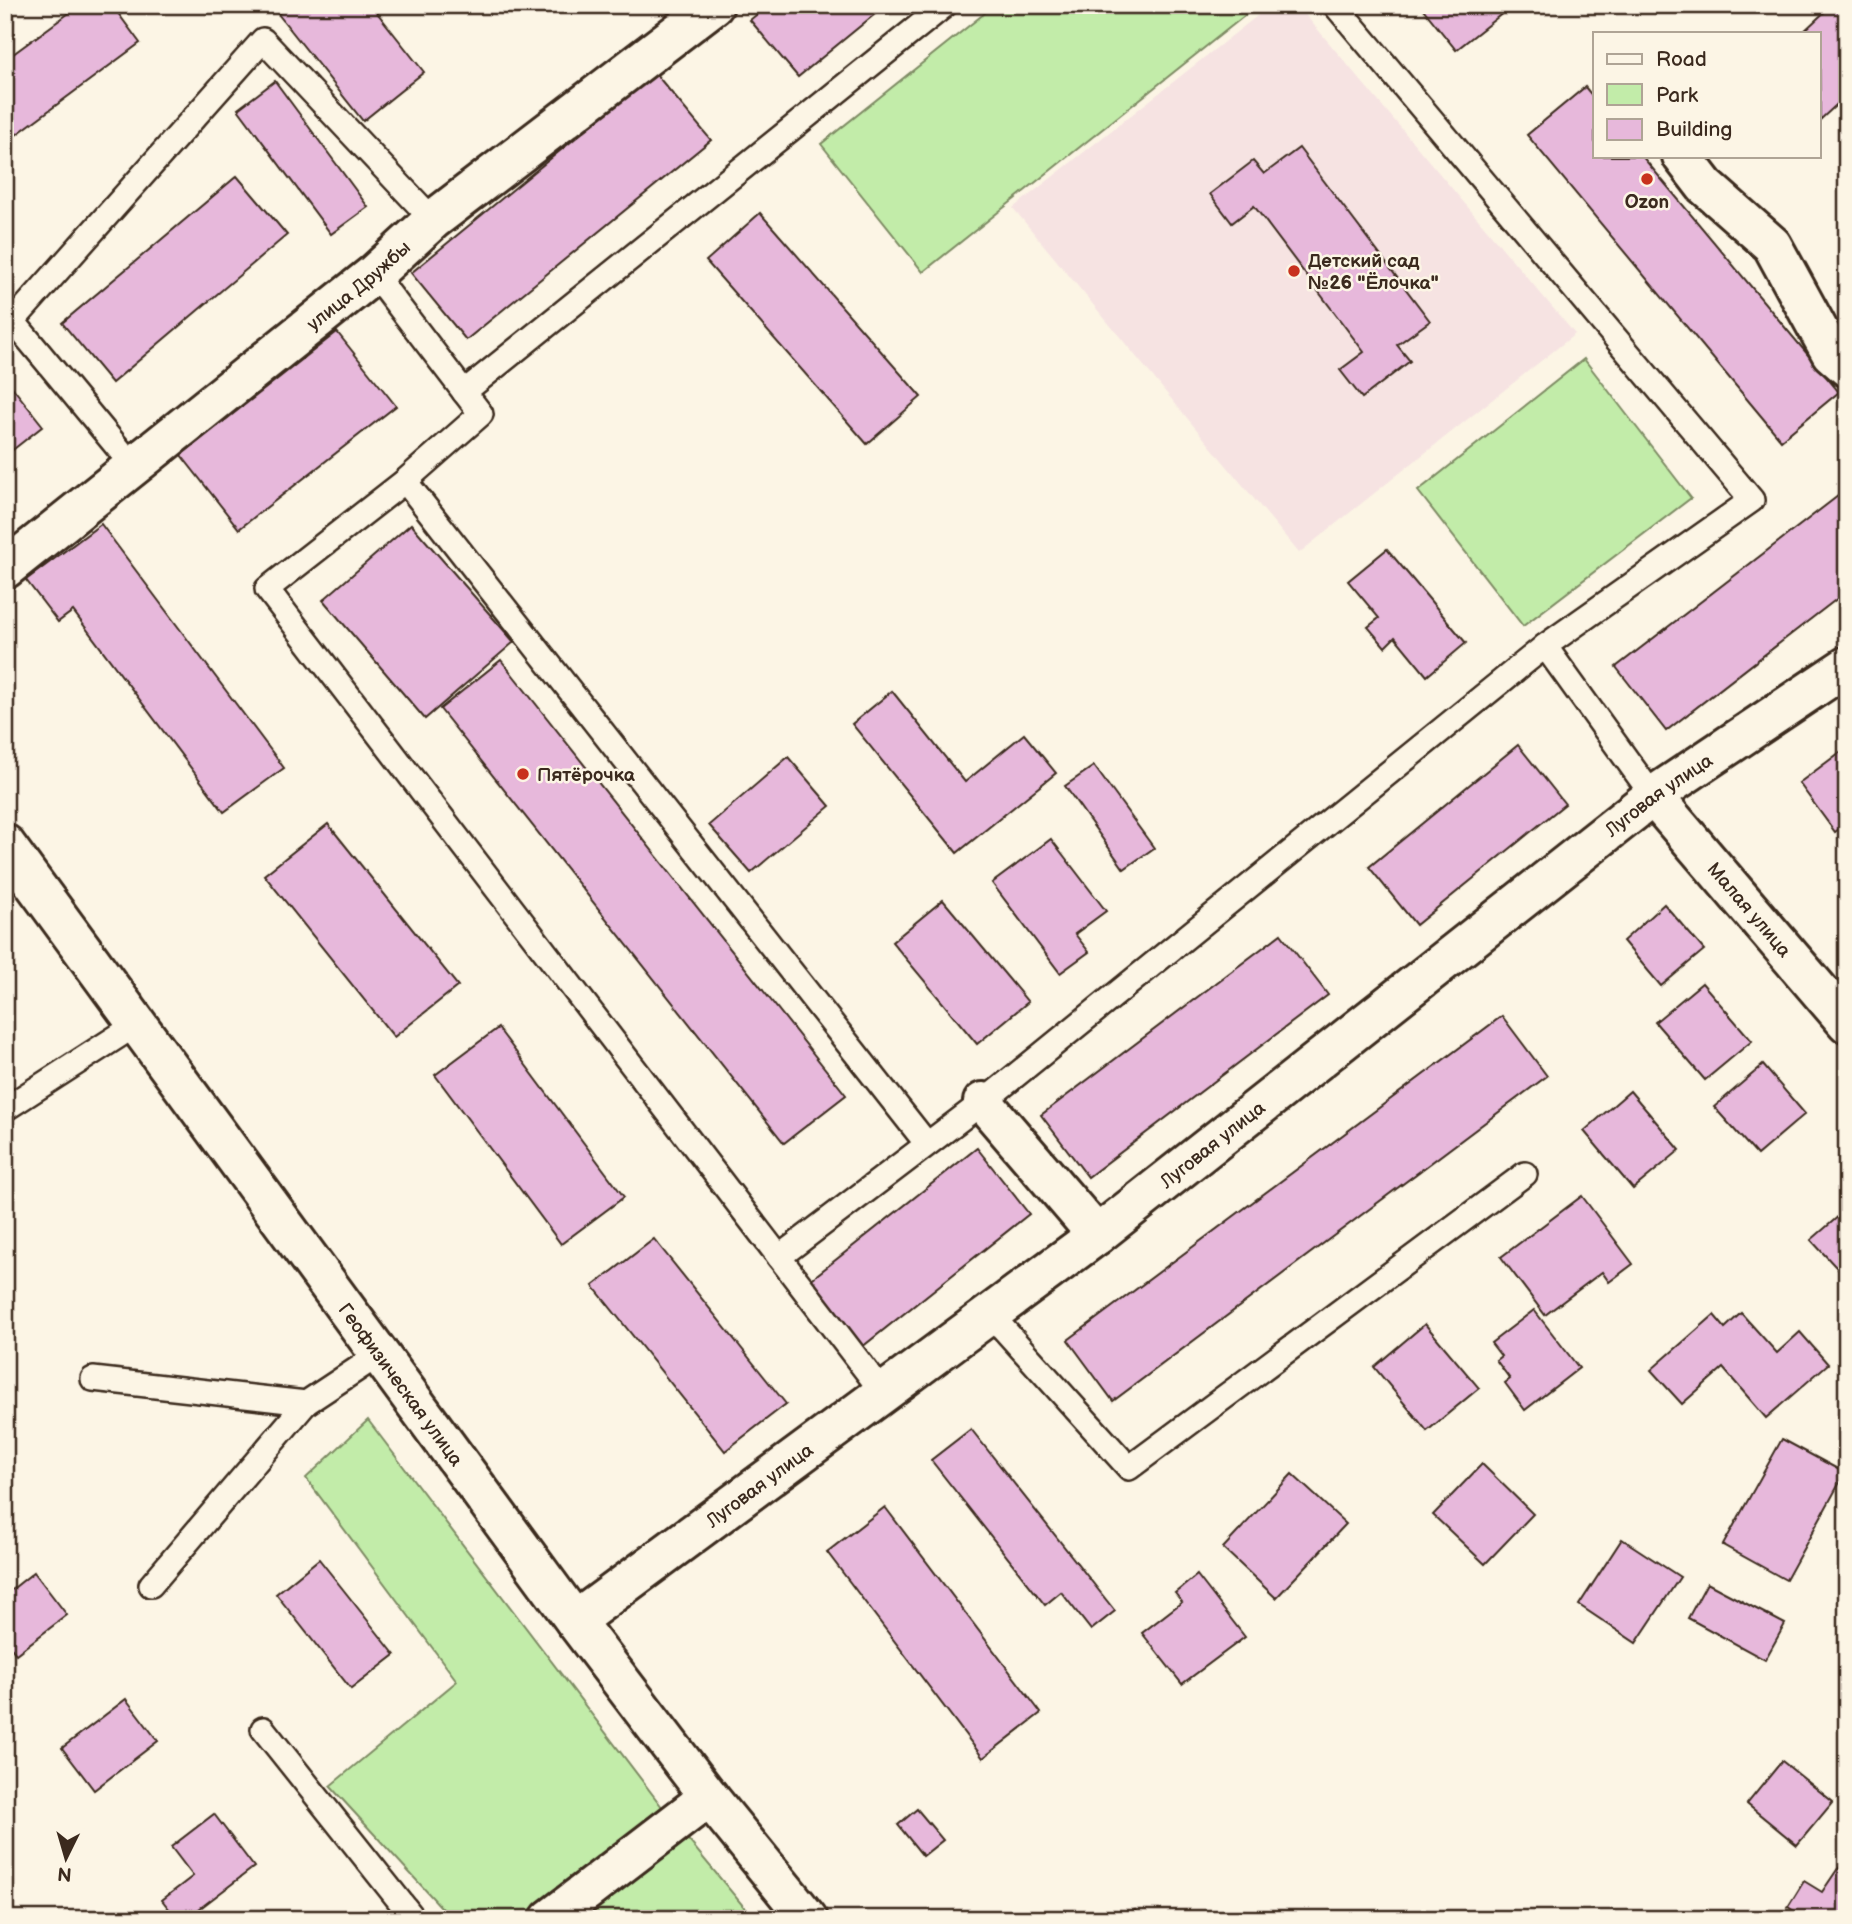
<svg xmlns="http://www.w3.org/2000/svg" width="1852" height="1924" font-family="'Balsamiq Sans',sans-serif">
	<rect width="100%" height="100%" fill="#fcf5e5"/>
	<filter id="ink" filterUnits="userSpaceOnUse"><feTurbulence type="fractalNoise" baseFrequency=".0143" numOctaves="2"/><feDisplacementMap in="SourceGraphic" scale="14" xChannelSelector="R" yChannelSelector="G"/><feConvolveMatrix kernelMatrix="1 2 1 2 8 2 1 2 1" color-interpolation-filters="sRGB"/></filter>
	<g filter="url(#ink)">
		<polygon fill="#f6e3e2" points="1271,5 1297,5 1575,334 1299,553 1013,208"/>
		<g fill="#c2eca9" stroke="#7e8b64" stroke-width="2">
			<polygon points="995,5 1258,5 923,272 821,144"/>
			<polygon points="1584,359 1691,498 1523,626 1418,491"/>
			<polygon points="368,1420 675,1824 754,1919 452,1919 330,1786 457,1681 306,1478"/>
		</g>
		<g fill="#e7b8db" stroke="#3b2a1e" stroke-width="2">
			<polygon points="80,5 112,5 140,43 5,143 5,60"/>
			<polygon points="289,5 371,5 424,72 363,121 278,14"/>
			<polygon points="768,5 886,5 798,77 750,20"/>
			<polygon points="1420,5 1513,5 1456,50"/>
			<polygon points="1832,5 1847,20 1847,95 1820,120 1819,33 1802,33"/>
			<polygon points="655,73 711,140 466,340 411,273"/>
			<polygon points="275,81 368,207 331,234 238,109"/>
			<polygon points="1585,87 1595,99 1595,156 1642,156 1839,392 1781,440 1527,135"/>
			<polygon points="1299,148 1430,321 1397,345 1410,361 1362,398 1340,370 1364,352 1254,206 1232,223 1210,194 1253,161 1264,174"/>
			<polygon points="237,176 287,235 112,383 62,323"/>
			<polygon points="760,213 921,397 867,444 706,261"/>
			<polygon points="337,332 396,406 239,529 181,455"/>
			<polygon points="5,378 43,426 5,456"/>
			<polygon points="1847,489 1847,591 1666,731 1616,667"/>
			<polygon points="101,524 284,768 224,812 73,611 58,622 26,580"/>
			<polygon points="411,524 514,642 425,719 323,600"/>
			<polygon points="1387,549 1466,643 1427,676 1395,637 1385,647 1368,627 1379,618 1348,581"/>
			<polygon points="501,660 846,1095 784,1143 440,709"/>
			<polygon points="892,691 965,782 1024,734 1056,773 957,853 852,724"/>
			<polygon points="1518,745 1565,804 1416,925 1369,867"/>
			<polygon points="1847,747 1847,823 1835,832 1799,783"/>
			<polygon points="788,757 830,806 751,873 709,825"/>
			<polygon points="1094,766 1154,848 1124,869 1065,786"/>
			<polygon points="328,824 458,986 394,1037 264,875"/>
			<polygon points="1051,839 1106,911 1075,934 1089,952 1060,973 992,883"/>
			<polygon points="943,900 1028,1002 977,1044 892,942"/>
			<polygon points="1664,904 1704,950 1661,986 1623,941"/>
			<polygon points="1281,934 1328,995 1088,1177 1041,1115"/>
			<polygon points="1702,983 1752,1041 1705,1080 1655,1022"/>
			<polygon points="1502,1016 1547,1076 1113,1401 1068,1340"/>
			<polygon points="498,1028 624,1197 561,1244 435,1075"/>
			<polygon points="1763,1065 1805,1114 1757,1155 1714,1107"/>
			<polygon points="1630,1091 1680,1150 1633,1189 1584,1131"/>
			<polygon points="977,1148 1029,1214 857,1351 804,1285"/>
			<polygon points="1582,1196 1633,1264 1609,1282 1602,1272 1545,1315 1501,1257"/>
			<polygon points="1847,1209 1847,1279 1811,1240"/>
			<polygon points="654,1239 786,1404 725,1451 593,1286"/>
			<polygon points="1534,1310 1579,1368 1525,1410 1505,1383 1510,1379 1496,1360 1501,1356 1491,1343"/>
			<polygon points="1741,1313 1777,1353 1800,1332 1828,1364 1766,1418 1723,1368 1682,1404 1651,1370 1714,1315 1725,1328"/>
			<polygon points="1425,1324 1479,1388 1427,1431 1374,1367"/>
			<polygon points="971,1429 1115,1611 1091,1630 1061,1592 1045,1605 931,1460"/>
			<polygon points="1782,1439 1845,1473 1786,1580 1723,1545"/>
			<polygon points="1482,1464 1533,1514 1485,1564 1433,1515"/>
			<polygon points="1292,1474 1346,1524 1276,1598 1223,1548"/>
			<polygon points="885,1507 1041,1713 983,1758 827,1552"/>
			<polygon points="1622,1539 1680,1577 1636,1643 1579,1605"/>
			<polygon points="319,1559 395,1655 351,1689 276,1594"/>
			<polygon points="34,1572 67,1615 16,1654 5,1640 5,1595"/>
			<polygon points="1197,1575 1245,1637 1182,1684 1142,1633 1182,1602 1175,1593"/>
			<polygon points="1707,1583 1785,1624 1765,1660 1688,1618"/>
			<polygon points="126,1699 158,1741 94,1790 62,1748"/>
			<polygon points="1782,1761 1833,1802 1797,1845 1747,1804"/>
			<polygon points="917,1809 943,1840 923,1856 898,1825"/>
			<polygon points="214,1814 254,1867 186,1919 177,1919 162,1900 193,1876 171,1847"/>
			<polygon points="1847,1855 1847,1913 1843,1919 1806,1919 1788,1907 1804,1881 1822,1892"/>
			<polygon points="5,1872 13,1882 5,1888"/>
			<polygon points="1135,1910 1141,1919 1122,1919"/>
		</g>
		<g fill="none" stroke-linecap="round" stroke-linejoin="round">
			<defs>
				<g id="lane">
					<polyline points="1335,5 1752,500 1545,646 1653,796"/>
					<polyline points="374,274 481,414 405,481 267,589 884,1394"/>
					<polyline points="464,392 945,5"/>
					<polyline points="133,466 13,321 263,40 433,220"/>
					<polyline points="405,481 927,1144"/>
					<polyline points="5,1109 137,1024"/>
					<polyline points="779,1257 983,1102 1545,646"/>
					<polyline points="991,1315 1129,1468 1525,1174"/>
					<polyline points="93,1379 306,1403 380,1354"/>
					<polyline points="151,1585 306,1403"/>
					<polyline points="263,1729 414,1919"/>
				</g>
				<g id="street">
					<polyline points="1682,156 1705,186 1772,245 1831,353 1847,367"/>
					<path id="s1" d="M 5,569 L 374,274 L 433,220 L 714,5"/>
					<path id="s2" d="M 1653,796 L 1847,1023"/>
					<polyline points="983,1102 1097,1235"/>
					<path id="s3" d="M 575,1621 L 1097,1235 L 1653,796 L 1847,666"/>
					<polyline points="550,1919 709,1797"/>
				</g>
				<g id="primary">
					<path id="s4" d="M 5,844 L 575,1621 L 709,1797 L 808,1919"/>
				</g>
			</defs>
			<use href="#lane" stroke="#3b2a1e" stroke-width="28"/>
			<use href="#street" stroke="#3b2a1e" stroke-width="44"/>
			<use href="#primary" stroke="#3b2a1e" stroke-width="44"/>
			<use href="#lane" stroke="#fcf5e5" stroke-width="23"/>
			<use href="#street" stroke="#fcf5e5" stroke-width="38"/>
			<use href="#primary" stroke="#fcf5e5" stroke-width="38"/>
		</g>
	</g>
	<g fill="#c8321e" stroke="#fcf5e5" stroke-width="2.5">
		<circle cx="1647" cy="179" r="7"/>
		<circle cx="1294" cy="271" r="7"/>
		<circle cx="523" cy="774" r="7"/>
	</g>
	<g text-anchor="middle" stroke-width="5" stroke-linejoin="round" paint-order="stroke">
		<g font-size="19" font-weight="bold" fill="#3b2a1e" stroke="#fcf5e5" text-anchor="start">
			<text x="1647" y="208" text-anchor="middle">Ozon</text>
			<text x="1308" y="267">Детский сад<tspan x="1308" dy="22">№26 "Ёлочка"</tspan></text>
			<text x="537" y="781">Пятёрочка</text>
		</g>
		<g font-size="19" fill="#3b2a1e" stroke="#fcf5e5">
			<text dy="7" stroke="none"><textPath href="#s1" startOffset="453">улица Дружбы</textPath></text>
			<text dy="7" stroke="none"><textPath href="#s3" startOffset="1363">Луговая улица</textPath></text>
			<text dy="7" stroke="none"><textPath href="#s2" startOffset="149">Малая улица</textPath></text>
			<text dy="7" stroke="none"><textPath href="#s3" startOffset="796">Луговая улица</textPath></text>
			<text dy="7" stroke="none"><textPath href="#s4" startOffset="670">Геофизическая улица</textPath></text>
			<text dy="7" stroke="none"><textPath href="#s3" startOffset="229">Луговая улица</textPath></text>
		</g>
	</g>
	<rect width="1852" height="1924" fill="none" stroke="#fcf5e5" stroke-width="28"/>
	<rect x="14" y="14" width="1824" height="1896" fill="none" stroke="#3b2a1e" stroke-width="2.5" filter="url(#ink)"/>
	<rect x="1593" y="32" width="228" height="126" fill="#fcf5e5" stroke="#afa495" stroke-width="2"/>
	<rect x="1607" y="54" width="35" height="10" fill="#fcf5e5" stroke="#afa495" stroke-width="2"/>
	<text x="1656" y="66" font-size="21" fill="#3b2a1e">Road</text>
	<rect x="1607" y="84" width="35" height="21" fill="#c2eca9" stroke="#afa495" stroke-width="2"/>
	<text x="1656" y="102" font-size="21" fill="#3b2a1e">Park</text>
	<rect x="1607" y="119" width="35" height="21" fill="#e7b8db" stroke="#afa495" stroke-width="2"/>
	<text x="1656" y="136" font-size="21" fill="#3b2a1e">Building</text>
	<g transform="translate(66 1858) rotate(185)" stroke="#fcf5e5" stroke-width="5" paint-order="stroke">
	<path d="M0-5L12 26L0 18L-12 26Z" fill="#3b2a1e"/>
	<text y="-10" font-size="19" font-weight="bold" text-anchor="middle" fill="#3b2a1e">N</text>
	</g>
</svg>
